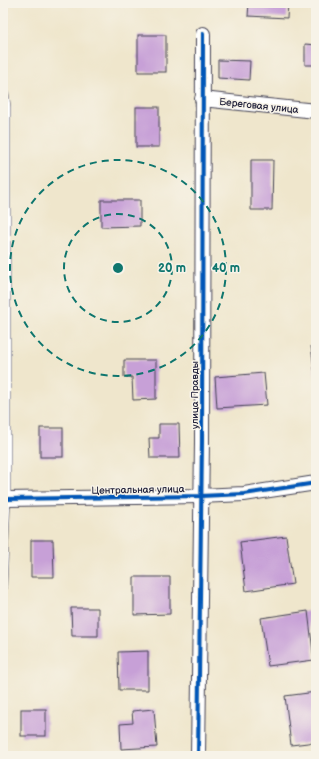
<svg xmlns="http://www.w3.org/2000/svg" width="319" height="759" font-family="'Balsamiq Sans',sans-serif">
	<rect width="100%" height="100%" fill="#f7f3e8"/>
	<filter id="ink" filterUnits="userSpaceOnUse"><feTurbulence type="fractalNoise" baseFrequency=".025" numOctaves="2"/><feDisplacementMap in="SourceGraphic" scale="8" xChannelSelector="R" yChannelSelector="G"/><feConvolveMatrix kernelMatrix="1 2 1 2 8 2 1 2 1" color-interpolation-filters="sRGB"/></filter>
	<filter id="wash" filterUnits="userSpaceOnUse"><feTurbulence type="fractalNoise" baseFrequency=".012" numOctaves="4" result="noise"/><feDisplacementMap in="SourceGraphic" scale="16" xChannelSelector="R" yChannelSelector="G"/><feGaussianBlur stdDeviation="0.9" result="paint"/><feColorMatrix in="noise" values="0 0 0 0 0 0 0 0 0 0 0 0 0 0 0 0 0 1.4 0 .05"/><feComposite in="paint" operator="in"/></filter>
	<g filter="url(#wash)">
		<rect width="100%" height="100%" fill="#efe6cc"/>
		<g id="blocks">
			<g fill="#c7a0d7">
				<polygon points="249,3 288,3 287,18 248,16"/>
				<rect x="138" y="35" width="28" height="37"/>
				<polygon points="305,44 316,45 316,65 305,65"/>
				<polygon points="218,60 250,61 249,80 218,78"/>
				<rect x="136" y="107" width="23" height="40"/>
				<polygon points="251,160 273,160 272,210 251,210"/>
				<polygon points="101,200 140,200 140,226 101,227"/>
				<polygon points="316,345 316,375 315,375 311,346"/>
				<polygon points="124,360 156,360 156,399 133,400 132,377 124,377"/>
				<polygon points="264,373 267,405 217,408 215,377"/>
				<polygon points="159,424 179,424 180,458 150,458 149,438 159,438"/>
				<rect x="40" y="428" width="23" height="29"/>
				<polygon points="286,536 293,584 246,591 240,542"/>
				<polygon points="31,540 53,540 54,577 31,577"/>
				<polygon points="134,577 170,577 170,614 134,615"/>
				<polygon points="71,608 98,608 98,636 72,636"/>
				<polygon points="308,611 314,660 268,666 261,618"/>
				<polygon points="148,651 148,690 119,690 118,652"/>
				<polygon points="316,692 316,742 291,745 285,696"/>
				<rect x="21" y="709" width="25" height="27"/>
				<polygon points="154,709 157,747 121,749 120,724 133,723 132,711"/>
			</g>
		</g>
	</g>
	<g filter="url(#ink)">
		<use href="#blocks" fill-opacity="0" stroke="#413f51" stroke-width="1"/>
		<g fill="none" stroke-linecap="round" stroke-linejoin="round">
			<defs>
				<polyline id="service" points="3,77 7,107 7,499 3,587"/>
				<g id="minor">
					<polyline points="202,99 316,111"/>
					<polyline points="7,499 200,496 244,494 316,483"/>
					<polyline points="198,756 202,442 203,34"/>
				</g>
			</defs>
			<use href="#service" stroke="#413f51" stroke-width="8"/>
			<use href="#minor" stroke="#413f51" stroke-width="16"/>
			<use href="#service" stroke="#fff" stroke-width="7"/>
			<use href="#minor" stroke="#fff" stroke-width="14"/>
			<defs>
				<g id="cycleway">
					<polyline points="7,499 200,496 244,494 316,483"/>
					<polyline points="198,756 202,442 203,34"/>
				</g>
			</defs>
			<use href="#cycleway" stroke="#f7f3e8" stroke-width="6"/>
			<use href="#cycleway" stroke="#0057b8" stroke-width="4"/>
		</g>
	</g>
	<g fill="none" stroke="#0f766e" stroke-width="2" stroke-dasharray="7 5">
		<circle cx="118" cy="268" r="54"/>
		<circle cx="118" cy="268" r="108"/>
	</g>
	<g text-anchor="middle" stroke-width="3" stroke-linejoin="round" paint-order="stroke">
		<g font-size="10" fill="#22223b" stroke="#f7f3e8">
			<text transform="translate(259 105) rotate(6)" y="4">Береговая улица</text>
			<text transform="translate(194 395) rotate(-90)" y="4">улица Правды</text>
			<text transform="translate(138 489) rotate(-1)" y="4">Центральная улица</text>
		</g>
	</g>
	<circle cx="118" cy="268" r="6" fill="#0f766e" stroke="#f7f3e8" stroke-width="2"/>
	<g font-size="12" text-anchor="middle" font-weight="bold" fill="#0f766e" stroke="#f7f3e8" stroke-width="3" stroke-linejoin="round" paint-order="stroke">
		<text x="172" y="272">20 m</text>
		<text x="226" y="272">40 m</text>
	</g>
	<rect width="319" height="759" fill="none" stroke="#f7f3e8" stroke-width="16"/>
</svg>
